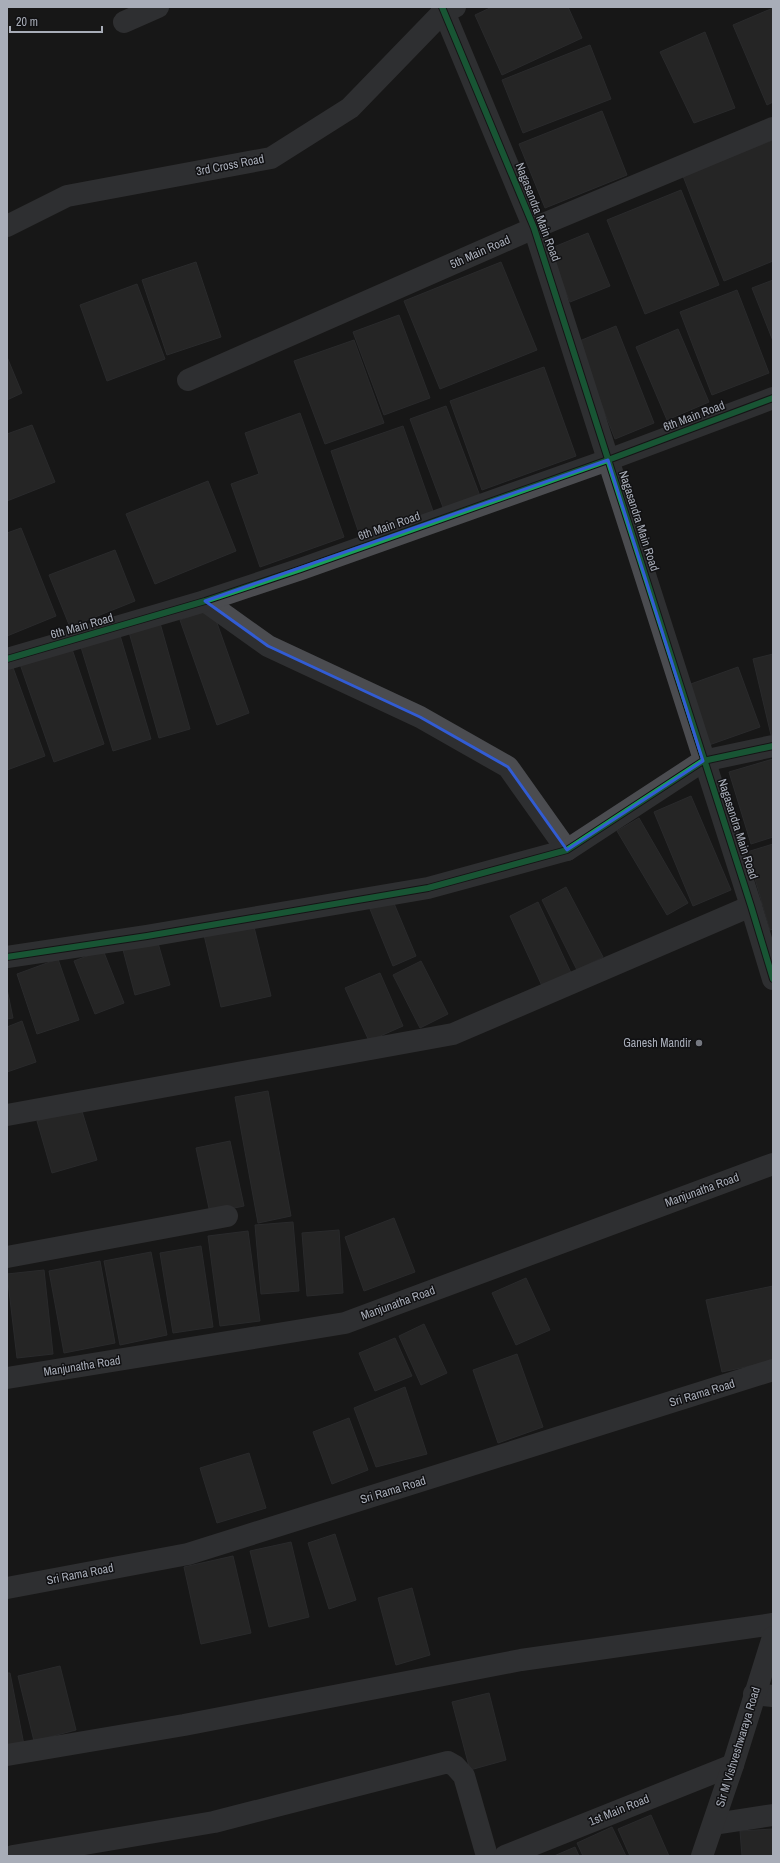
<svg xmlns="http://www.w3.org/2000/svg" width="780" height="1863" font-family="'Archivo Narrow',sans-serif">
	<rect width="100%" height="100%" fill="#171717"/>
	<g fill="#353536" stroke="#3f4043">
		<polygon points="492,7 568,7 582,38 502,75 475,15"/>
		<polygon points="773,8 773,102 767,105 733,25"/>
		<polygon points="705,32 735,108 694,123 660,52"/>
		<polygon points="590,45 611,99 523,133 502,80"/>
		<polygon points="602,111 627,175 545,208 519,144"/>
		<polygon points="773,140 773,261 724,281 683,176"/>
		<polygon points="681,190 719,285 645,314 607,220"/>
		<polygon points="588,233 610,286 570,302 549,249"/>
		<polygon points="196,262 221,337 167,355 142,280"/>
		<polygon points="501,262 537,350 440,389 404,301"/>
		<polygon points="773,280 773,341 752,288"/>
		<polygon points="137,284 165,359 107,381 80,305"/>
		<polygon points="737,290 769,373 712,395 680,312"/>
		<polygon points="399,315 430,398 384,415 353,332"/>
		<polygon points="616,326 654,423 615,439 577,342"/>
		<polygon points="678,329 709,402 667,420 636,347"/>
		<polygon points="354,340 384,423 325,444 294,361"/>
		<polygon points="7,357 22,393 7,400"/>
		<polygon points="544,367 576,456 482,490 450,401"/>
		<polygon points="446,406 480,496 444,510 410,419"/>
		<polygon points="300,413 344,537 260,567 231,484 259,474 245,433"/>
		<polygon points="32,425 55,482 7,501 7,434"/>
		<polygon points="403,426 434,514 361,539 331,451"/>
		<polygon points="208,481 236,551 155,584 126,514"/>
		<polygon points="21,528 56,616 7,636 7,533"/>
		<polygon points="115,550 135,601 70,627 49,575"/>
		<polygon points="212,609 249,713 217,725 180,620"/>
		<polygon points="160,623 190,729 159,738 129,632"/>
		<polygon points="119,632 151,739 113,751 80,644"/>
		<polygon points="71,646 104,744 54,762 20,664"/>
		<polygon points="773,654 773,734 771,735 753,659"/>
		<polygon points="11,662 45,756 7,770 7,663"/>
		<polygon points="738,667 760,727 709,745 688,685"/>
		<polygon points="773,759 773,837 751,844 729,772"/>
		<polygon points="691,796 731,890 693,906 654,812"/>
		<polygon points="639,818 688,903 667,915 617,831"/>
		<polygon points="773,844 773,929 770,930 747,852"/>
		<polygon points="566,887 603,957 577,970 542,900"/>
		<polygon points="393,901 416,956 393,966 370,909"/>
		<polygon points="538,902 572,975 543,988 510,916"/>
		<polygon points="253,923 271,996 221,1007 204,935"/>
		<polygon points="156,936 170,985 135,995 122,946"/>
		<polygon points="103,950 124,1003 95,1014 74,961"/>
		<polygon points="58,959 79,1020 37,1034 17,974"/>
		<polygon points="421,961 448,1014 420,1028 393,975"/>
		<polygon points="380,973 403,1026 369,1041 345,988"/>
		<polygon points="7,989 13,1018 7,1019"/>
		<polygon points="22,1021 36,1062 7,1072 7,1027"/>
		<polygon points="268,1091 291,1216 258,1223 235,1097"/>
		<polygon points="81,1108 97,1160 52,1173 37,1121"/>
		<polygon points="230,1141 244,1206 210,1213 196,1148"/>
		<polygon points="394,1218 415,1272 364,1291 345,1237"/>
		<polygon points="293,1222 299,1291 261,1294 255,1225"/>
		<polygon points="339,1230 343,1293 307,1296 302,1233"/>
		<polygon points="248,1231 260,1321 220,1326 208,1236"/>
		<polygon points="201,1246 213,1327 173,1333 160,1253"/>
		<polygon points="151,1252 167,1335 120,1345 104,1261"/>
		<polygon points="100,1261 115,1343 64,1353 49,1271"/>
		<polygon points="44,1270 53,1354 17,1358 7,1274"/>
		<polygon points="526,1278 550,1330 516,1345 492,1293"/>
		<polygon points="773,1286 773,1361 722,1372 706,1300"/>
		<polygon points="424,1324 447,1373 421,1385 399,1336"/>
		<polygon points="395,1338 412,1376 375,1391 359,1353"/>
		<polygon points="517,1354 543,1427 498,1443 473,1370"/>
		<polygon points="405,1387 427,1454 376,1467 354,1408"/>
		<polygon points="349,1418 368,1470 332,1484 313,1432"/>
		<polygon points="249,1453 266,1508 217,1523 200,1468"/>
		<polygon points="335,1534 356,1600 329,1609 308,1543"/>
		<polygon points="291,1542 309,1617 269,1627 250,1551"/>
		<polygon points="233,1556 251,1633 201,1644 184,1567"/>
		<polygon points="412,1588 430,1655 396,1665 378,1598"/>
		<polygon points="60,1666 76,1730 34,1741 18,1676"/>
		<polygon points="7,1673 10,1673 24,1745 7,1748"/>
		<polygon points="489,1693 506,1760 470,1770 452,1702"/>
		<polygon points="651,1815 669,1856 630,1856 618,1829"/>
		<polygon points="612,1827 626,1856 583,1856 577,1843"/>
		<polygon points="773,1829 773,1856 742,1856 740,1831"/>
		<polygon points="575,1847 579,1856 554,1856"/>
	</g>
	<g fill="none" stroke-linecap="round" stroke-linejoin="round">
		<g stroke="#4b4c50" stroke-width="22">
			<polyline points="442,7 534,228 751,906 773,979"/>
			<polyline points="124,22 158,7"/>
			<polyline points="7,226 67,196 271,158 350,108 444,11 455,7"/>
			<polyline points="188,380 534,228 773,128"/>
			<polyline points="205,601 268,646 420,717 508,767 567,850"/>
			<polyline points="7,659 205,601 301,569 608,460 773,398"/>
			<polyline points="7,957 147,936 428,888 567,850 703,761 773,746"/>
			<polyline points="7,1115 453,1034 751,906"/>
			<polyline points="7,1257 227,1216"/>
			<polyline points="7,1378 345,1323 773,1164"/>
			<polyline points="7,1588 188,1554 773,1370"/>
			<polyline points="754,1694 773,1696"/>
			<polyline points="7,1755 184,1725 521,1660 773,1624"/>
			<polyline points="714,1824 773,1815"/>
			<polyline points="13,1856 214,1822 448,1762 455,1766 464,1776 487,1856"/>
			<polyline points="505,1856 733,1765"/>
			<polyline points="702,1856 733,1765 773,1637"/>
		</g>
		<defs>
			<g id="cycleway">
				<polyline points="442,7 534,228 751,906 773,979"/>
				<polyline points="7,659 205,601 301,569 608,460 773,398"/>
				<polyline points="7,957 147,936 428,888 567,850 703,761 773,746"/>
			</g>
		</defs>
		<use href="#cycleway" stroke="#111113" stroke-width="8"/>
		<use href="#cycleway" stroke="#1a9f57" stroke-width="6"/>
	</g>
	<path d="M0 0H780V1863H0ZM 608,460 L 703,761 L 567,850 L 508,767 L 420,717 L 268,646 L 205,601 Z" fill="#171717" fill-opacity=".55" fill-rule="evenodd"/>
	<path fill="none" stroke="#325cd3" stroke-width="3" stroke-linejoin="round" d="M 608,460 L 703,761 L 567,850 L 508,767 L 420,717 L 268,646 L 205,601 Z"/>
	<circle fill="#757880" stroke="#111113" stroke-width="1.5" cx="699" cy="1043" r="4"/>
	<g text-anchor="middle" stroke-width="3" stroke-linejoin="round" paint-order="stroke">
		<g font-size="12" fill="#a8adb8" stroke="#111113">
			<text transform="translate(230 165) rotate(-11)" y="4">3rd Cross Road</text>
			<text transform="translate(538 212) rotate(69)" y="4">Nagasandra Main Road</text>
			<text transform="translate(480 252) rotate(-24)" y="4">5th Main Road</text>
			<text transform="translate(694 416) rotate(-21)" y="4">6th Main Road</text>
			<text transform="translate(639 521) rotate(72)" y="4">Nagasandra Main Road</text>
			<text transform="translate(389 526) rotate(-19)" y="4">6th Main Road</text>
			<text transform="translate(82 626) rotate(-16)" y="4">6th Main Road</text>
			<text transform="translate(738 829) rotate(72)" y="4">Nagasandra Main Road</text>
			<text transform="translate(702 1190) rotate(-20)" y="4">Manjunatha Road</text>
			<text transform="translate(398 1303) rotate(-20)" y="4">Manjunatha Road</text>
			<text transform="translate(82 1366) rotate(-9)" y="4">Manjunatha Road</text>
			<text transform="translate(702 1393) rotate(-17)" y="4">Sri Rama Road</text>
			<text transform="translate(393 1490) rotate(-17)" y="4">Sri Rama Road</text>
			<text transform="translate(80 1574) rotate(-11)" y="4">Sri Rama Road</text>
			<text transform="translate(738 1747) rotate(-73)" y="4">Sir M Vishveshwaraya Road</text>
			<text transform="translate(619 1810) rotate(-22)" y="4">1st Main Road</text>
		</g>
		<g font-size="12" fill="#a8adb8" stroke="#111113" text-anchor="end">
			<text x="691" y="1047">Ganesh Mandir</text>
		</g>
	</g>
	<rect width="780" height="1863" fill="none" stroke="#a8adb8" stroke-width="16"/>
	<path d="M10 26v6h92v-6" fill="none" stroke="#a8adb8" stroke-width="2"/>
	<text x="16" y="26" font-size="12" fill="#a8adb8" stroke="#111113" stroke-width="3" paint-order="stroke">20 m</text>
</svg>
